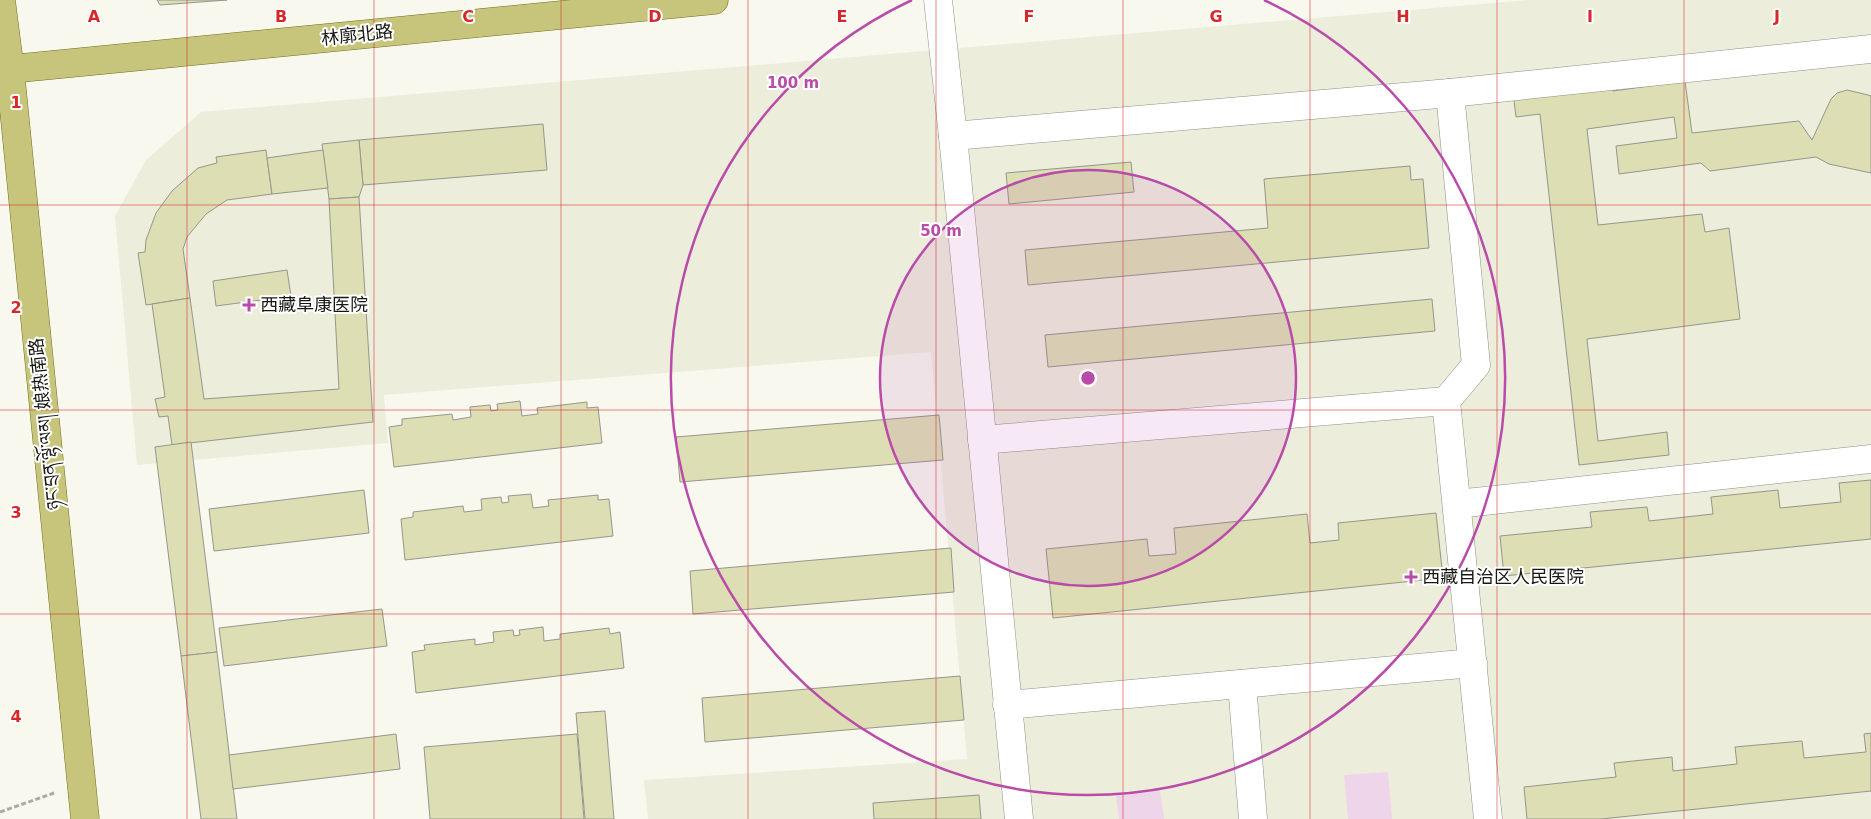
<svg xmlns="http://www.w3.org/2000/svg" width="1871" height="819" font-family="'DejaVu Sans','Noto Sans SC','Noto Serif Tibetan',sans-serif">
	<rect width="100%" height="100%" fill="#f8f8ef"/>
	<polygon fill="#ededdc" points="1528,0 1871,0 1871,819 648,819 644,780 967,759 931,352 384,395 388,443 137,465 115,216 146,160 201,112"/>
	<g fill="#efd5e9">
		<polygon points="1388,772 1392,819 1348,819 1344,775"/>
		<polygon points="1160,790 1164,819 1119,819 1116,795"/>
	</g>
	<g fill="#dddeb3" stroke="#96968d">
		<polygon points="157,0 227,0 160,5"/>
		<polygon points="1612,80 1613,91 1685,81 1692,133 1799,121 1812,140 1831,99 1837,93 1847,90 1868,95 1871,96 1871,173 1829,164 1816,157 1710,171 1701,163 1619,174 1616,146 1677,138 1674,117 1587,129 1598,225 1702,214 1705,232 1729,228 1740,319 1587,339 1598,441 1667,432 1669,455 1579,465 1540,114 1516,117 1513,93"/>
		<polygon points="543,124 547,170 363,185 359,140"/>
		<polygon points="359,140 363,185 359,197 329,199 322,144"/>
		<polygon points="266,150 272,194 227,200 206,214 187,237 183,249 190,298 146,305 138,253 145,252 146,240 156,213 172,191 198,168 217,163 216,157"/>
		<polygon points="323,150 328,188 272,194 267,158"/>
		<polygon points="1131,162 1134,192 1009,204 1006,173"/>
		<polygon points="1410,166 1411,180 1423,179 1429,248 1028,285 1025,250 1268,228 1264,179"/>
		<polygon points="359,197 373,422 172,445 168,416 159,417 155,399 165,397 152,304 190,298 204,399 339,389 329,199"/>
		<polygon points="287,270 291,296 216,306 213,281"/>
		<polygon points="1432,299 1435,331 1048,367 1045,335"/>
		<polygon points="520,401 522,416 538,414 537,408 587,402 587,408 598,407 602,443 394,467 389,427 402,425 402,419 452,414 453,420 471,417 470,407 490,405 491,411 498,410 497,404"/>
		<polygon points="939,415 943,460 680,482 676,437"/>
		<polygon points="191,442 217,652 181,656 155,447"/>
		<polygon points="1871,480 1871,539 1504,576 1500,536 1592,527 1590,512 1647,507 1649,521 1713,514 1711,497 1778,490 1780,508 1841,502 1839,483"/>
		<polygon points="364,490 369,533 214,551 209,509"/>
		<polygon points="531,494 533,508 549,506 548,500 598,495 598,500 609,499 613,536 405,560 401,519 413,517 413,512 463,506 464,512 482,510 481,499 501,497 502,503 509,502 508,496"/>
		<polygon points="1436,513 1443,578 1053,618 1046,549 1147,539 1149,556 1176,554 1174,528 1307,514 1310,543 1339,540 1338,523"/>
		<polygon points="951,548 954,592 693,614 690,571"/>
		<polygon points="382,609 387,646 224,666 219,628"/>
		<polygon points="543,627 544,641 560,639 560,634 609,628 610,634 620,632 624,668 416,693 412,652 425,650 424,645 475,639 475,645 494,642 493,632 513,630 514,636 520,635 519,630"/>
		<polygon points="217,652 237,819 201,819 181,656"/>
		<polygon points="960,676 964,720 705,742 702,698"/>
		<polygon points="605,711 614,819 585,819 576,713"/>
		<polygon points="1871,733 1871,791 1601,819 1527,819 1524,787 1616,777 1614,763 1672,757 1673,771 1737,764 1735,747 1802,741 1804,758 1866,752 1864,734"/>
		<polygon points="396,734 400,769 233,789 229,755"/>
		<polygon points="577,734 584,819 430,819 424,747"/>
		<polygon points="979,795 981,819 874,819 873,803"/>
	</g>
	<g fill="none" stroke-linecap="round" stroke-linejoin="round">
		<defs>
			<g id="minor">
				<polyline points="938,0 953,136 1019,819"/>
				<polyline points="1450,93 1871,49"/>
				<polyline points="953,136 1450,93 1476,365 1446,401 1488,819"/>
				<polyline points="982,440 1446,401"/>
				<polyline points="1457,504 1871,459"/>
				<polyline points="1242,684 1253,819"/>
				<polyline points="1007,705 1473,663"/>
			</g>
			<g id="major">
				<polyline points="1,0 10,70 85,819"/>
				<polyline points="0,70 714,0"/>
			</g>
		</defs>
		<use href="#minor" stroke="#8f9087" stroke-width="29"/>
		<use href="#major" stroke="#716f1d" stroke-width="29"/>
		<polyline stroke="#ababa4" stroke-width="3" stroke-dasharray="5 2.5" stroke-linecap="butt" points="0,812 54,793"/>
		<use href="#minor" stroke="#fff" stroke-width="28"/>
		<use href="#major" stroke="#c7c57b" stroke-width="28"/>
	</g>
	<path fill="none" stroke="#d62828" stroke-width="1" stroke-opacity="0.55" d="M 187,0 L 187,819M 374,0 L 374,819M 561,0 L 561,819M 748,0 L 748,819M 936,0 L 936,819M 1123,0 L 1123,819M 1310,0 L 1310,819M 1497,0 L 1497,819M 1684,0 L 1684,819M 0,205 L 1871,205M 0,410 L 1871,410M 0,614 L 1871,614"/>
	<circle cx="1088" cy="378" r="208" fill="#b94ba9" fill-opacity=".12"/>
	<g fill="none" stroke="#b94ba9" stroke-width="2.5">
		<circle cx="1088" cy="378" r="208"/>
		<path d="M1264 0A417 417 0 1 1 912 0"/>
	</g>
	<g fill="#b94ba9" stroke="#fff" stroke-width="2">
		<path d="M246.5 297.5h5v5h5v5h-5v5h-5v-5h-5v-5h5z"/>
		<path d="M1408.5 569.5h5v5h5v5h-5v5h-5v-5h-5v-5h5z"/>
	</g>
	<g text-anchor="middle" stroke-width="4" stroke-linejoin="round" paint-order="stroke">
		<g font-size="18" fill="#161613" stroke="#fff">
			<text transform="translate(357 35) rotate(-6)" y="6">林廓北路</text>
			<text transform="translate(45 424) rotate(-96)" y="6">ཉང་བྲན་ལྷོ་ལམ། 娘热南路</text>
		</g>
		<g font-size="18" fill="#161613" stroke="#fff" text-anchor="start">
			<text x="260" y="311">西藏阜康医院</text>
			<text x="1422" y="583">西藏自治区人民医院</text>
		</g>
	</g>
	<g font-size="16" text-anchor="middle" font-weight="bold" fill="#d62828" stroke="#fff" stroke-width="4" stroke-linejoin="round" paint-order="stroke">
		<text x="94" y="22">A</text>
		<text x="281" y="22">B</text>
		<text x="468" y="22">C</text>
		<text x="655" y="22">D</text>
		<text x="842" y="22">E</text>
		<text x="1029" y="22">F</text>
		<text x="1216" y="22">G</text>
		<text x="1403" y="22">H</text>
		<text x="1590" y="22">I</text>
		<text x="1777" y="22">J</text>
		<text x="16" y="108">1</text>
		<text x="16" y="313">2</text>
		<text x="16" y="518">3</text>
		<text x="16" y="722">4</text>
	</g>
	<circle cx="1088" cy="378" r="8" fill="#b94ba9" stroke="#fff" stroke-width="2.5"/>
	<g font-size="15" text-anchor="middle" font-weight="bold" fill="#b94ba9" stroke="#fff" stroke-width="4" stroke-linejoin="round" paint-order="stroke">
		<text x="793" y="88">100 m</text>
		<text x="941" y="236">50 m</text>
	</g>
</svg>
